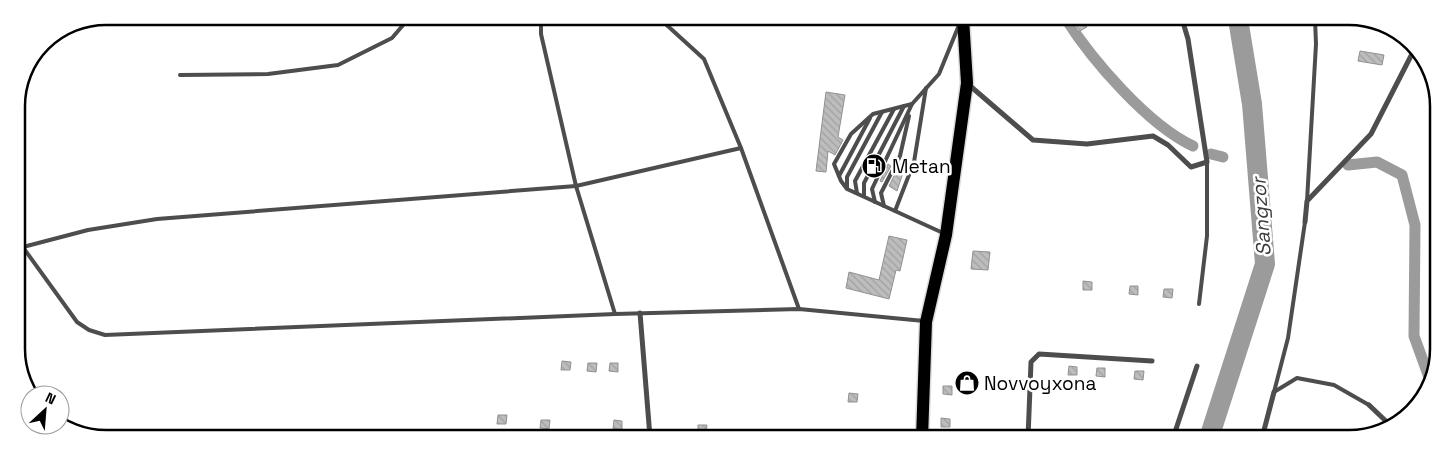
<svg xmlns="http://www.w3.org/2000/svg" width="1455" height="455" font-family="'Space Grotesk',sans-serif">
	<defs>
		<pattern id="building-back-hatch" width="6" height="6" patternUnits="userSpaceOnUse" patternTransform="scale(1.25)"><rect width="6" height="6" fill="#bdbdbd"/><path d="M-1 5l2 2M0 0l6 6M5-1l2 2" fill="none" stroke="#a1a1a1"/></pattern>
	</defs>
	<rect width="100%" height="100%" fill="#fff"/>
	<g fill="none" stroke-linecap="round" stroke-linejoin="round">
		<g stroke="#9b9b9b" stroke-width="11">
			<path d="M 1066,19 C 1092,60 1148,125 1193,146"/>
			<polyline points="1211,154 1223,157"/>
			<polyline points="1348,165 1377,162 1402,175 1415,225 1414,336 1430,380"/>
		</g>
		<polyline stroke="#9b9b9b" stroke-width="20" points="1209,438 1265,264 1252,104 1238,19"/>
	</g>
	<g fill="url(#building-back-hatch)" stroke="#919191">
		<polygon points="1082,19 1087,27 1078,32 1073,24"/>
		<polygon points="1360,51 1384,55 1382,65 1358,61"/>
		<polygon points="826,92 845,95 838,137 843,140 835,155 828,151 826,172 816,171"/>
		<polygon points="888,164 891,166 882,182 880,181"/>
		<polygon points="897,170 903,173 897,191 889,186"/>
		<polygon points="889,236 907,240 900,271 896,270 889,299 846,288 849,272 879,280"/>
		<polygon points="973,251 990,252 988,270 971,269"/>
		<polygon points="1083,281 1092,282 1092,290 1083,290"/>
		<polygon points="1130,286 1138,286 1138,295 1129,294"/>
		<polygon points="1164,289 1173,289 1172,298 1163,297"/>
		<polygon points="562,361 571,362 570,370 561,370"/>
		<polygon points="588,363 597,363 596,372 587,371"/>
		<polygon points="610,363 618,363 618,372 609,371"/>
		<polygon points="1069,366 1077,367 1077,375 1068,375"/>
		<polygon points="1097,368 1105,368 1105,377 1096,376"/>
		<polygon points="1135,371 1144,371 1143,380 1134,379"/>
		<polygon points="943,386 952,386 952,395 943,394"/>
		<polygon points="849,393 858,394 857,402 848,402"/>
		<polygon points="498,415 507,415 506,424 497,424"/>
		<polygon points="941,418 950,419 950,427 941,427"/>
		<polygon points="541,420 550,420 549,429 540,428"/>
		<polygon points="614,420 622,421 622,429 613,429"/>
		<polygon points="698,425 707,425 706,434 698,434"/>
	</g>
	<g fill="none" stroke-linecap="round" stroke-linejoin="round">
		<defs>
			<polyline id="primary" points="922,438 926,322 946,235 967,83 963,18"/>
		</defs>
		<use href="#primary" stroke="#dbdbdb" stroke-width="15"/>
		<g stroke="#4d4d4d" stroke-width="4">
			<polyline points="541,17 541,34 576,186 615,314"/>
			<polyline points="659,18 704,59 741,148 799,309"/>
			<polyline points="180,75 268,74 338,65 392,38 410,17"/>
			<polyline points="912,104 873,114 851,134 834,164 841,181 847,189 943,233"/>
			<polyline points="839,176 870,118"/>
			<polyline points="847,188 847,177 882,112"/>
			<polyline points="857,193 855,181 894,109"/>
			<polyline points="864,196 864,183 904,106"/>
			<polyline points="1307,201 1316,44 1315,19"/>
			<polyline points="875,202 872,189 912,104 939,74 959,25"/>
			<polyline points="884,206 881,193 900,156 909,116"/>
			<polyline points="895,211 914,162 926,88"/>
			<polyline points="17,239 77,322 89,330 105,335 615,314 799,309 924,321"/>
			<polyline points="23,247 88,230 157,219 576,186 741,148"/>
			<polyline points="1199,304 1207,236 1207,162"/>
			<polyline points="1274,392 1288,338 1305,222"/>
			<polyline points="1274,392 1297,378 1334,385 1369,405"/>
		</g>
		<g stroke="#4d4d4d" stroke-width="5">
			<polyline points="969,85 1033,140 1087,144 1153,136 1168,145 1191,167 1207,162 1188,39 1182,19"/>
			<polyline points="1305,222 1307,201 1371,134 1415,48"/>
			<polyline points="640,313 650,437"/>
			<polyline points="1369,405 1390,425"/>
			<polyline points="1028,438 1031,362 1039,354 1152,361"/>
			<polyline points="1173,438 1197,366"/>
			<polyline points="1262,438 1274,392"/>
		</g>
		<use href="#primary" stroke="#000" stroke-width="12"/>
	</g>
	<defs>
		<symbol id="fuel-disc" viewBox="-11 -11 22 22"><circle r="9.5" fill="#000" stroke="#fff"/><path d="M-5.5-6h7V0h2V4h1.3V-2.5L3-4.5l.8-.8L6-3V5H2.5V1h-1V6h-7ZM-4.2-4.7v3.2H.2V-4.7Z" fill="#fff"/></symbol>
		<symbol id="shop-disc" viewBox="-11 -11 22 22"><circle r="9.5" fill="#000" stroke="#fff"/><path d="M-5-2.5h2.3a2.7 3.5 0 0 1 5.4 0H5L5.5 6h-11ZM-1.5-2.5h3a1.5 2.3 0 0 0-3 0Z" fill="#fff"/></symbol>
	</defs>
	<g fill-rule="evenodd">
		<use href="#fuel-disc" x="860" y="152" width="28" height="28"/>
		<use href="#shop-disc" x="953" y="369" width="28" height="28"/>
	</g>
	<g text-anchor="middle" stroke-width="5" stroke-linejoin="round" paint-order="stroke">
		<g font-size="19" fill="#000" stroke="#fff" text-anchor="start">
			<text x="892" y="173">Metan</text>
			<text x="984" y="390">Novvoyxona</text>
		</g>
		<g font-size="20" font-style="italic" fill="#3c3c3c" stroke="#fff">
			<text transform="translate(1261 217) rotate(-94)" y="7">Sangzor</text>
		</g>
	</g>
	<path d="M0 0H1455V455H0ZM106 25H1349A81 81 0 0 1 1430 106V349A81 81 0 0 1 1349 430H106A81 81 0 0 1 25 349V106A81 81 0 0 1 106 25Z" fill="#fff" fill-rule="evenodd"/>
	<path fill="none" stroke="#000" stroke-width="2.5" d="M106 25H1349A81 81 0 0 1 1430 106V349A81 81 0 0 1 1349 430H106A81 81 0 0 1 25 349V106A81 81 0 0 1 106 25Z"/>
	<g transform="translate(45 410) rotate(26)"><circle r="24" fill="#ffffff" stroke="#999999"/>
	<path d="M0-4L9 19L0 12L-9 19Z" fill="#000000"/>
	<text y="-8" font-size="14" font-weight="bold" text-anchor="middle" fill="#000000">N</text>
	</g>
</svg>
